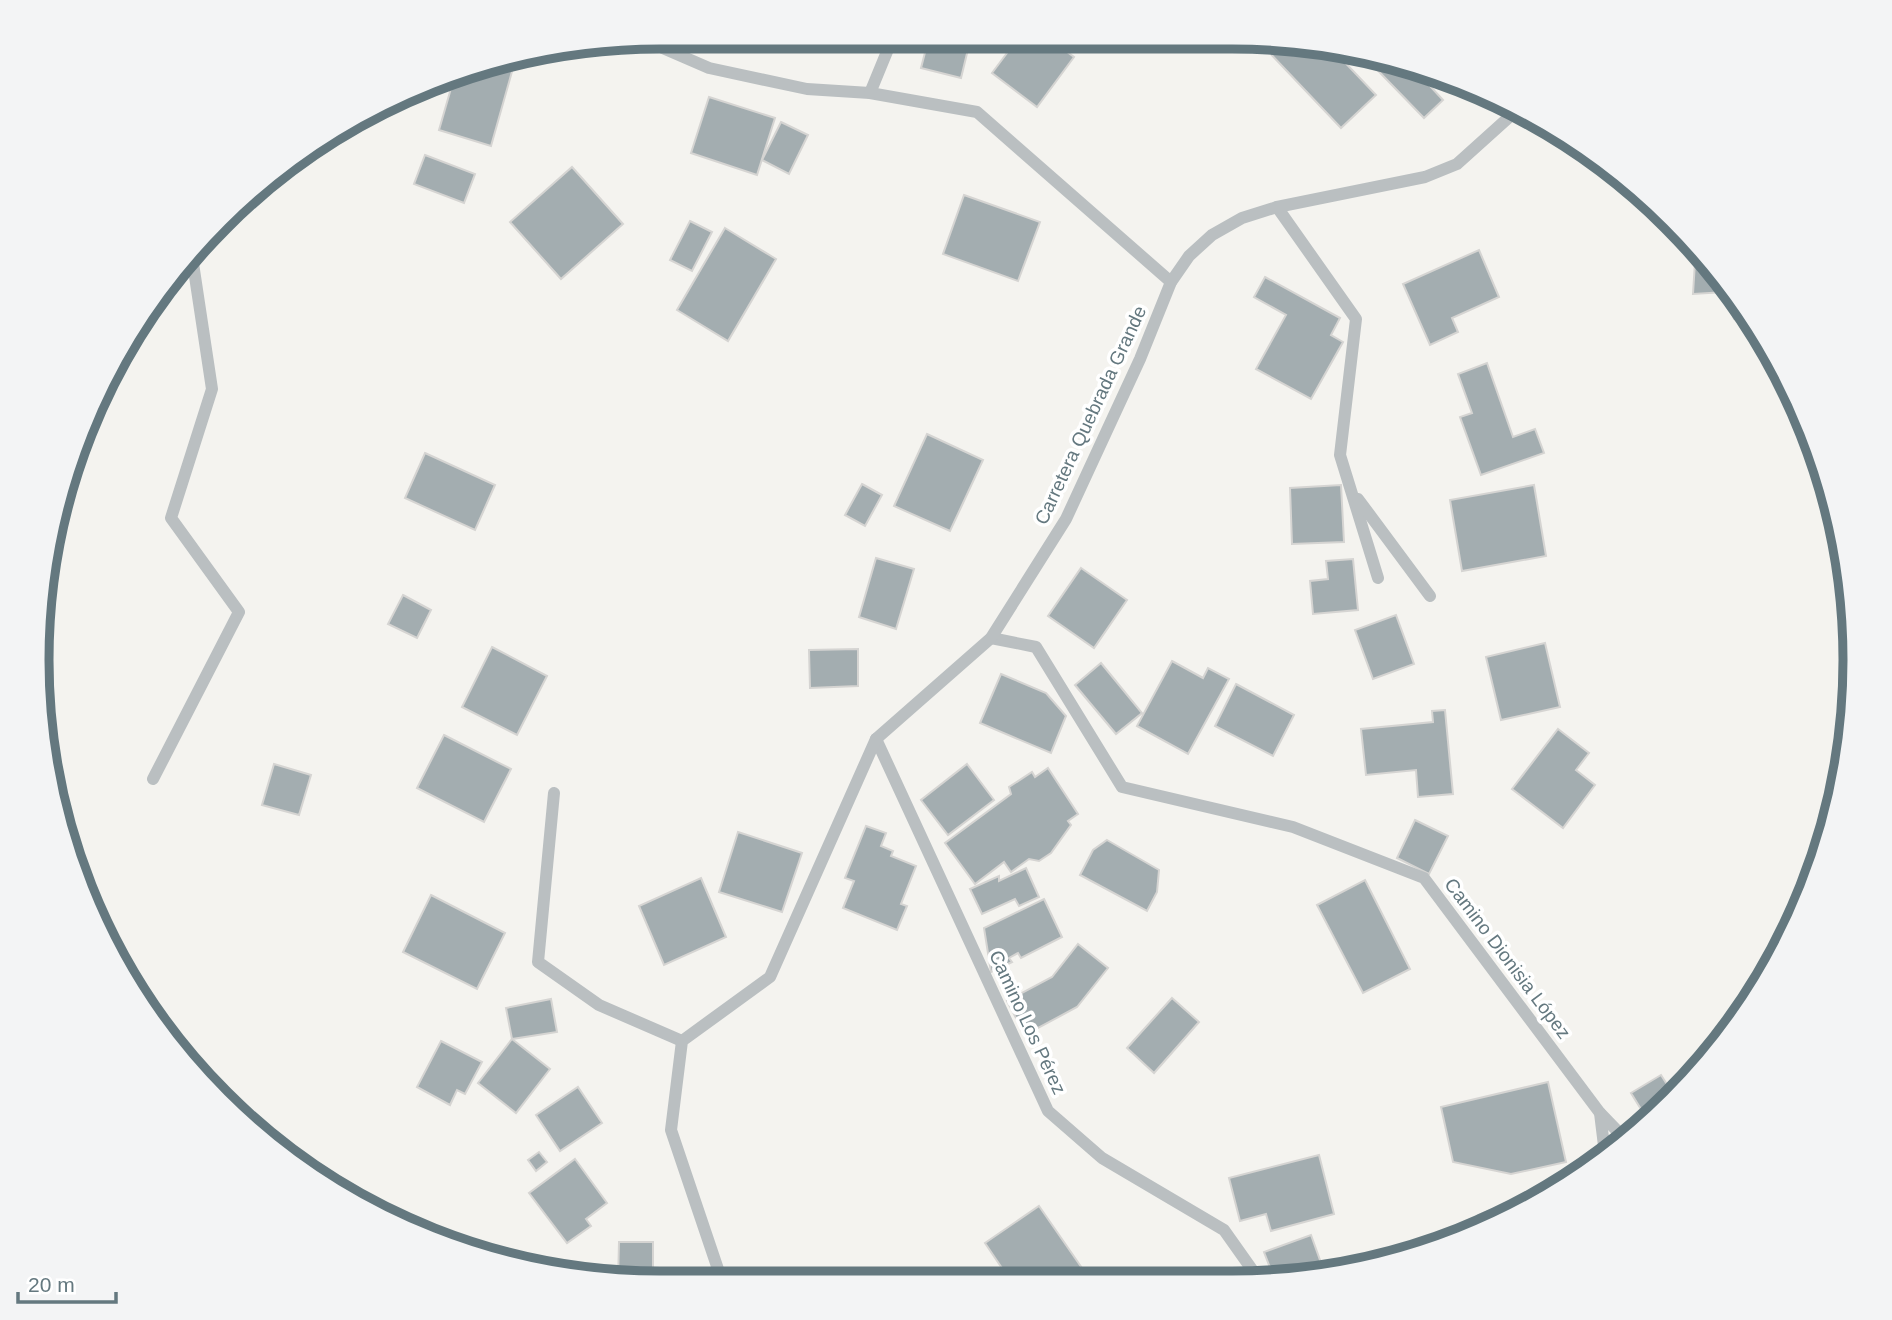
<svg xmlns="http://www.w3.org/2000/svg" width="1892" height="1320" font-family="Helvetica,sans-serif">
	<rect width="100%" height="100%" fill="#f4f3ef"/>
	<g fill="#a3adb0" stroke="#d5d4d2" stroke-width="2">
		<polygon points="929,37 971,37 961,78 921,68"/>
		<polygon points="1019,37 1047,37 1074,57 1037,107 992,73"/>
		<polygon points="1270,41 1340,47 1335,52 1376,95 1341,128 1264,47"/>
		<polygon points="1359,51 1418,73 1443,100 1424,118"/>
		<polygon points="491,61 513,68 491,146 439,130 454,78"/>
		<polygon points="709,97 775,118 757,175 691,153"/>
		<polygon points="781,122 808,135 789,174 762,160"/>
		<polygon points="425,155 475,174 464,203 414,184"/>
		<polygon points="572,167 623,224 561,279 510,222"/>
		<polygon points="964,195 1040,222 1018,281 943,254"/>
		<polygon points="690,221 712,232 692,271 670,260"/>
		<polygon points="725,228 776,259 728,341 677,310"/>
		<polygon points="1696,246 1700,249 1753,322 1748,324 1734,319 1725,292 1693,294"/>
		<polygon points="1479,250 1499,297 1452,318 1458,332 1430,345 1403,284"/>
		<polygon points="1265,277 1340,318 1331,335 1343,342 1311,399 1256,369 1286,315 1254,297"/>
		<polygon points="1487,363 1513,437 1535,429 1544,453 1481,475 1460,417 1472,413 1458,374"/>
		<polygon points="927,434 983,460 950,531 894,506"/>
		<polygon points="425,453 495,485 475,530 405,498"/>
		<polygon points="862,484 882,495 865,526 845,515"/>
		<polygon points="1341,485 1344,542 1292,544 1290,488"/>
		<polygon points="1534,485 1546,556 1462,571 1450,500"/>
		<polygon points="876,558 914,569 896,629 859,617"/>
		<polygon points="1353,559 1358,610 1313,614 1310,581 1328,579 1326,561"/>
		<polygon points="1081,568 1127,600 1094,648 1048,616"/>
		<polygon points="403,595 431,610 417,638 388,624"/>
		<polygon points="1396,615 1414,664 1373,679 1355,630"/>
		<polygon points="1545,643 1560,707 1501,720 1486,657"/>
		<polygon points="492,647 547,676 517,735 462,707"/>
		<polygon points="858,649 858,686 810,688 809,650"/>
		<polygon points="1172,661 1203,678 1208,668 1229,679 1188,754 1137,726"/>
		<polygon points="1101,663 1142,713 1116,734 1075,685"/>
		<polygon points="1001,674 1046,693 1066,716 1051,753 980,723"/>
		<polygon points="1236,684 1294,715 1273,756 1215,726"/>
		<polygon points="1445,710 1453,794 1418,797 1416,770 1366,775 1361,729 1433,722 1432,711"/>
		<polygon points="1558,729 1589,753 1576,770 1595,785 1563,828 1512,789"/>
		<polygon points="444,735 511,769 484,822 417,788"/>
		<polygon points="274,764 311,775 299,815 262,805"/>
		<polygon points="967,764 994,800 948,835 921,800"/>
		<polygon points="1048,768 1078,814 1068,821 1071,825 1051,853 1039,861 1029,859 1011,872 1004,862 975,884 945,843 1011,794 1009,787 1032,772 1035,777"/>
		<polygon points="1415,820 1448,836 1429,874 1397,858"/>
		<polygon points="866,826 886,833 881,846 893,851 891,856 916,866 901,904 907,906 897,930 843,908 854,881 845,878"/>
		<polygon points="738,832 802,853 782,912 719,892"/>
		<polygon points="1107,840 1159,870 1157,892 1147,911 1080,875 1093,850"/>
		<polygon points="1026,868 1039,897 1019,906 1015,899 982,914 970,889 999,876 999,881"/>
		<polygon points="701,878 726,937 664,965 639,906"/>
		<polygon points="1365,880 1410,969 1363,993 1317,905"/>
		<polygon points="431,895 505,933 477,989 403,952"/>
		<polygon points="1044,899 1062,937 1021,958 1018,953 1009,958 1012,962 991,972 984,928"/>
		<polygon points="1078,944 1108,968 1077,1007 1025,1035 1007,1001 1052,977"/>
		<polygon points="1172,998 1199,1022 1154,1073 1127,1048"/>
		<polygon points="551,999 557,1032 512,1039 506,1008"/>
		<polygon points="512,1039 550,1069 516,1113 478,1083"/>
		<polygon points="441,1041 482,1062 465,1094 457,1090 450,1105 417,1087"/>
		<polygon points="1701,1067 1649,1122 1631,1093 1661,1075 1668,1086"/>
		<polygon points="1548,1082 1566,1162 1511,1174 1453,1162 1441,1107"/>
		<polygon points="578,1087 602,1123 560,1151 536,1115"/>
		<polygon points="539,1152 547,1162 536,1171 528,1160"/>
		<polygon points="1319,1155 1334,1214 1271,1231 1266,1214 1240,1221 1229,1178"/>
		<polygon points="575,1159 607,1203 586,1219 591,1226 567,1243 529,1193"/>
		<polygon points="1546,1193 1507,1219 1482,1227 1478,1215 1528,1195"/>
		<polygon points="1039,1206 1084,1271 1072,1279 1010,1280 985,1243"/>
		<polygon points="1311,1235 1325,1274 1313,1278 1274,1278 1264,1252"/>
		<polygon points="619,1242 653,1242 653,1282 618,1282"/>
	</g>
	<g fill="none" stroke-linecap="round" stroke-linejoin="round">
		<g stroke="#babfc1" stroke-width="12">
			<polyline points="642,39 709,68 807,89 870,93 977,112 1171,282"/>
			<polyline points="870,93 893,37"/>
			<polyline points="1277,207 1356,319 1340,455 1378,578"/>
			<polyline points="1358,499 1430,596"/>
			<polyline points="991,638 1036,647 1122,787 1293,827 1424,878 1600,1113 1605,1154"/>
			<polyline points="876,739 1048,1111 1102,1158 1224,1230 1258,1278"/>
			<polyline points="153,779 239,612 171,518 212,389 191,250"/>
			<polyline points="554,793 538,962 599,1005 682,1041"/>
			<polyline points="1600,1113 1626,1140"/>
			<polyline points="722,1281 671,1130 682,1041 770,977 876,739 991,638 1066,519 1140,359 1171,282 1189,256 1212,235 1242,218 1277,207 1425,177 1457,164 1517,110"/>
		</g>
	</g>
	<g text-anchor="middle" stroke-width="7" stroke-linejoin="round" paint-order="stroke">
		<g font-size="19" fill="#64787f" stroke="#fff">
			<text transform="translate(1090 415) rotate(-65)" y="7">Carretera Quebrada Grande</text>
			<text transform="translate(1508 958) rotate(53)" y="7">Camino Dionisia López</text>
			<text transform="translate(1028 1022) rotate(65)" y="7">Camino Los Pérez</text>
		</g>
	</g>
	<path d="M0 0H1892V1320H0ZM660 49H1232A611 611 0 0 1 1843 660V660A611 611 0 0 1 1232 1271H660A611 611 0 0 1 49 660V660A611 611 0 0 1 660 49Z" fill="#f3f4f5" fill-rule="evenodd"/>
	<path fill="none" stroke="#64787f" stroke-width="9" d="M660 49H1232A611 611 0 0 1 1843 660V660A611 611 0 0 1 1232 1271H660A611 611 0 0 1 49 660V660A611 611 0 0 1 660 49Z"/>
	<path d="M18 1292v10h98v-10" fill="none" stroke="#64787f" stroke-width="3.5"/>
	<text x="28" y="1292" font-size="21" fill="#64787f" stroke="#ffffff" stroke-width="5" paint-order="stroke">20 m</text>
</svg>
